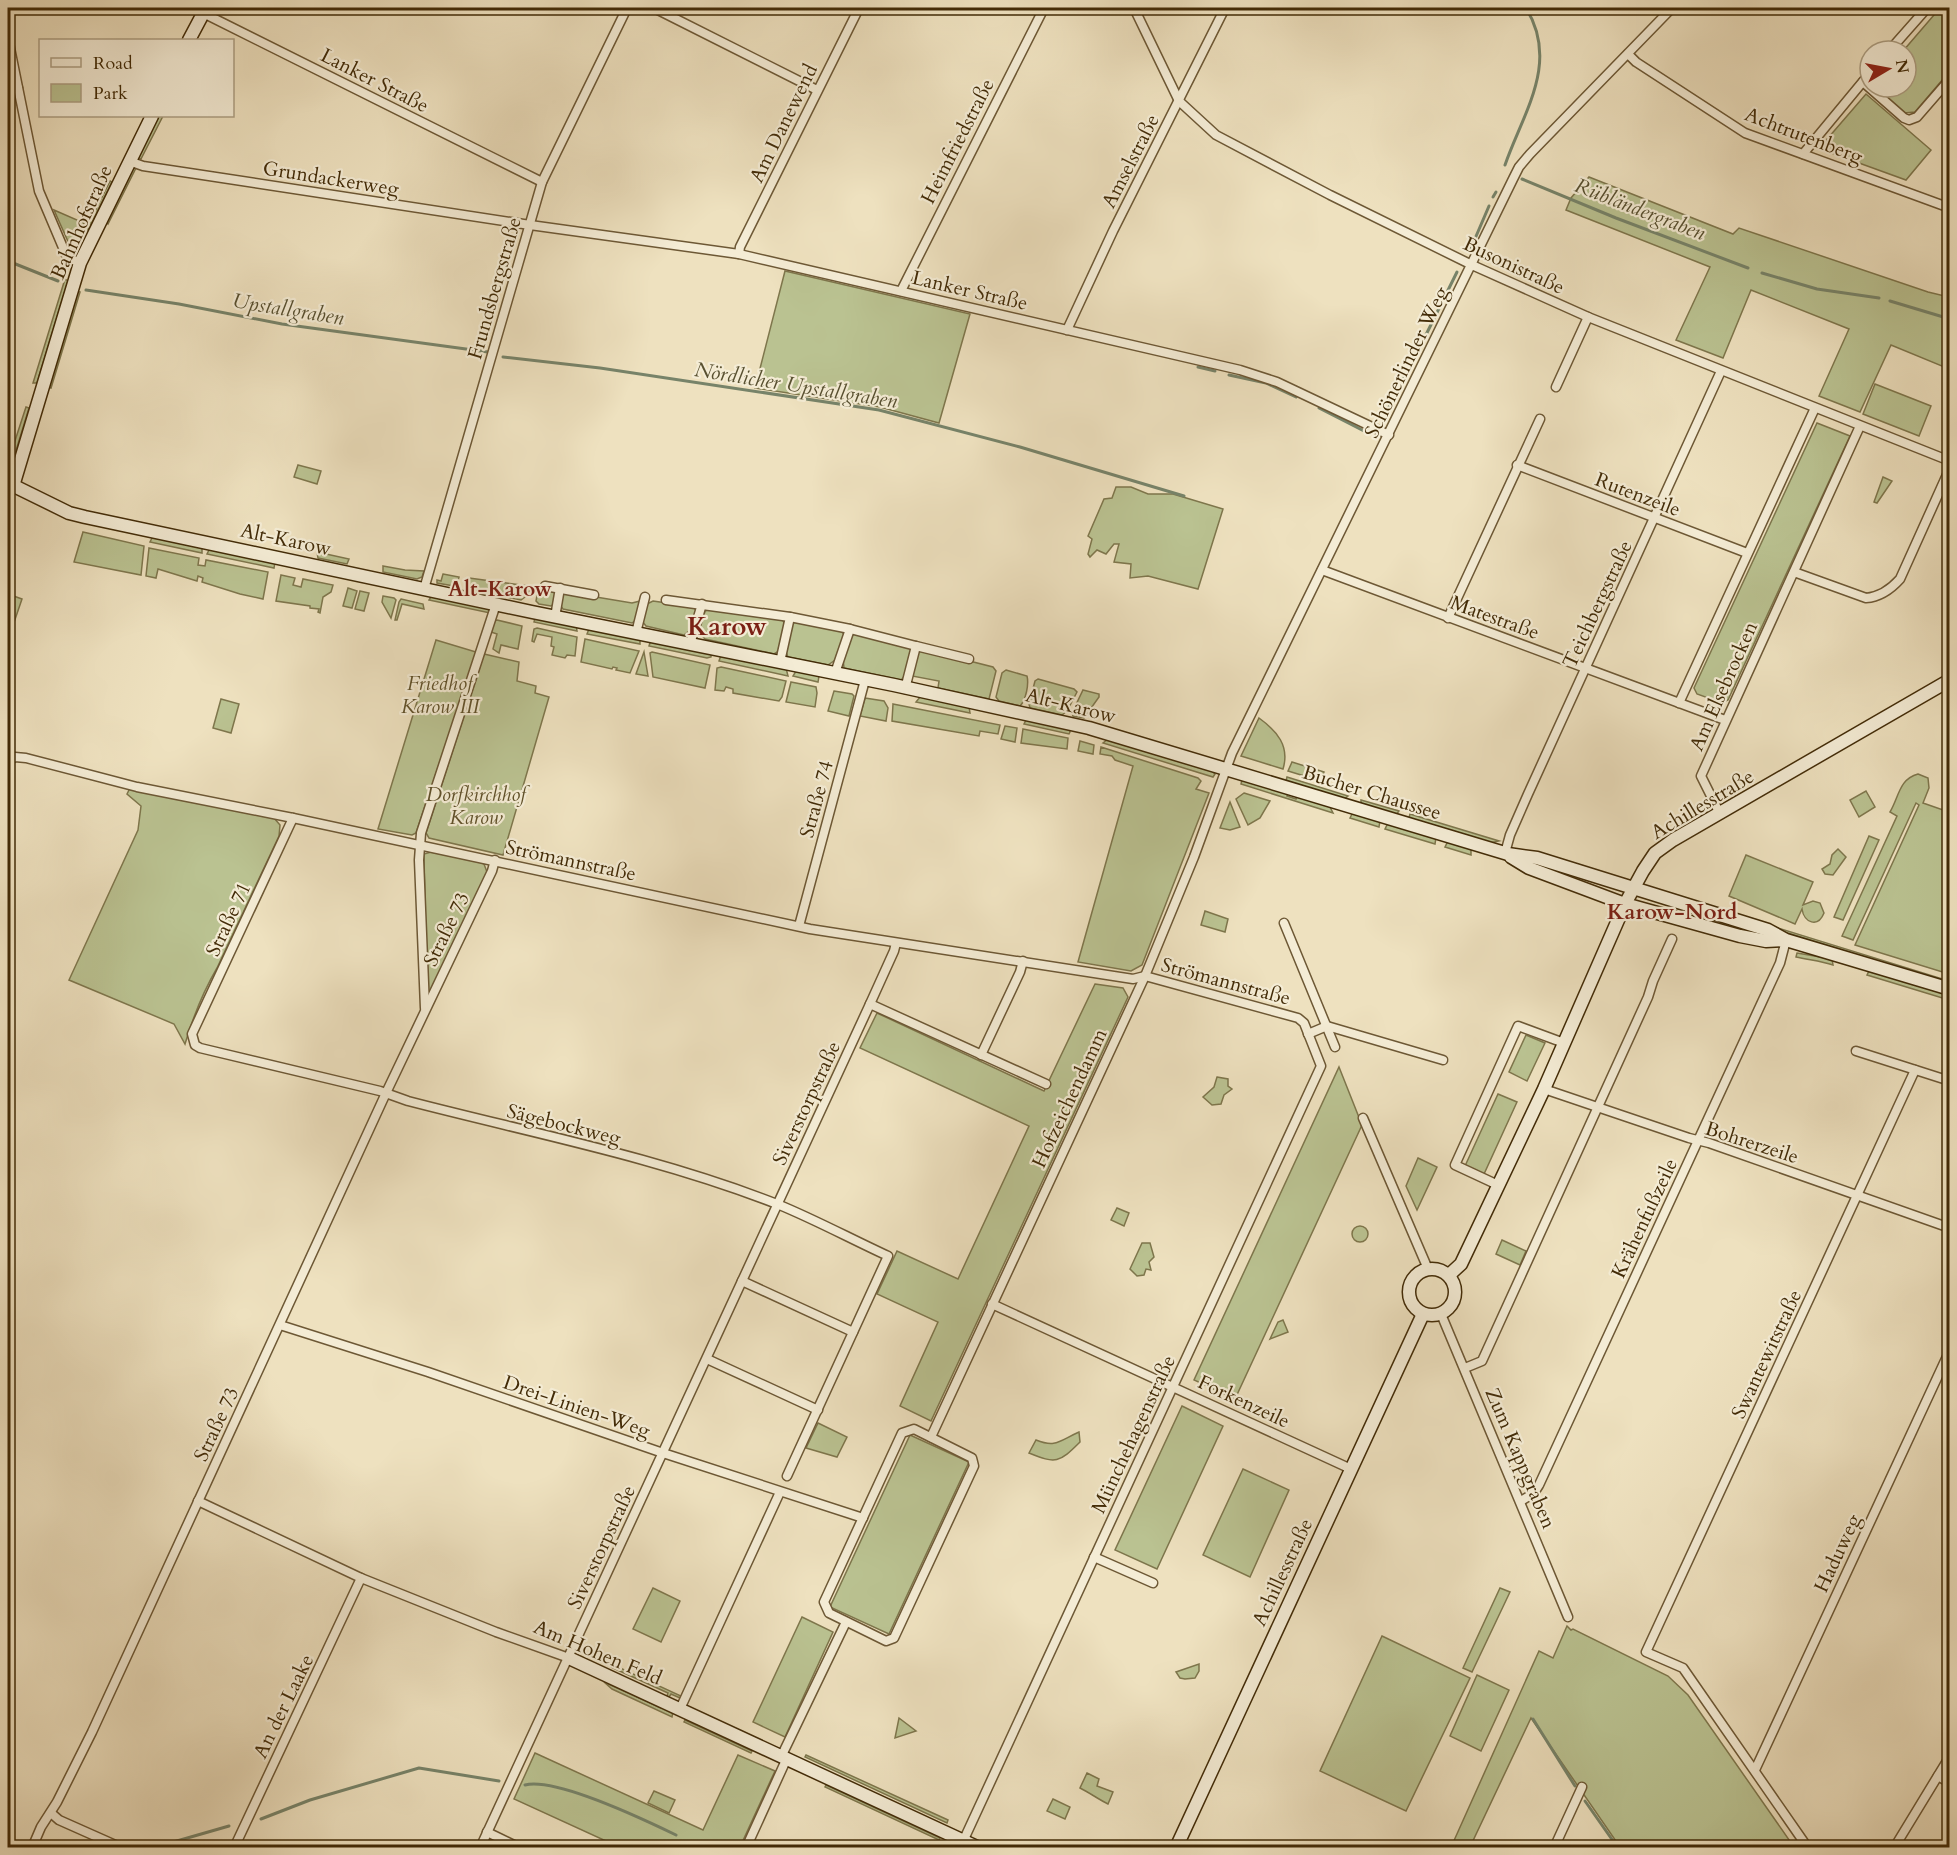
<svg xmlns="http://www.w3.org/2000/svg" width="1957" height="1855" font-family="Cardo,serif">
	<rect width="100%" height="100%" fill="#eee1bf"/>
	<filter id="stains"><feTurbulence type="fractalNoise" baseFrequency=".00333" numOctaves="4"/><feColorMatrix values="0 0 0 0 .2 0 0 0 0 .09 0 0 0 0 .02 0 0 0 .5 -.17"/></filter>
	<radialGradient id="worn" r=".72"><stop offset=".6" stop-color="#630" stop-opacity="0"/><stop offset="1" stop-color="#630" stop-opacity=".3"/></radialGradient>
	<g fill="#bac291" stroke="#7e764c" stroke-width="1.5">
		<polygon points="1940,8 1949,8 1949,72 1915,112 1904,113 1875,87 1906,87 1906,51 1903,51"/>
		<polygon points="1866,94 1931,150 1906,180 1823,150 1822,145"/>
		<polygon points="159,116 163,116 141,159 138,157"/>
		<polygon points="133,168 136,168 108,224 106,222"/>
		<polygon points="1589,177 1733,234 1739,228 1928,292 1949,297 1949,369 1891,345 1860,412 1819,396 1849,329 1751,290 1723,358 1676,340 1710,267 1566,210 1571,198"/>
		<polygon points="110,181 112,182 78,250 76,249"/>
		<polygon points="54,210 84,223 72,247 70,246"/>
		<polygon points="785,271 970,314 939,423 880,407 755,388"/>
		<polygon points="65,279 68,281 37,383 33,383"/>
		<polygon points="76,291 80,292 51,388 47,387"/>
		<polygon points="1875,384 1931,406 1919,436 1863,414"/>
		<polygon points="26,407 29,408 14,457 10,456"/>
		<polygon points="1817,423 1850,436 1728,700 1722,703 1697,694 1694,688"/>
		<polygon points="298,465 321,471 317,484 294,477"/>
		<polygon points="1883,477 1892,481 1877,503 1874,502"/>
		<polygon points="1116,487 1131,487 1148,494 1173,494 1223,509 1198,589 1148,576 1130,578 1131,564 1114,562 1119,544 1114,544 1106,554 1097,550 1090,557 1088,554 1092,539 1088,536 1104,499 1112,498"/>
		<polygon points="83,532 144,546 141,575 74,562"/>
		<polygon points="153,536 202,547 202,553 150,542"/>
		<polygon points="149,548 199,558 198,565 205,566 206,560 268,572 263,599 240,594 202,582 203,578 198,576 197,581 158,569 156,578 146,576"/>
		<polygon points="210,548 275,562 274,568 207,554"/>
		<polygon points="317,552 349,559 347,564 318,558"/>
		<polygon points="383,566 405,570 424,571 422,577 417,579 383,572"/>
		<polygon points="443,574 459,577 457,584 454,586 437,583 437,580 441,581"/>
		<polygon points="281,575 295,578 293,585 301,587 303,579 333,585 331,592 323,597 320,613 318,612 319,609 310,608 310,606 276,601"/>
		<polygon points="469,578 528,586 530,590 525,597 521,600 468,589 466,586"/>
		<polygon points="348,588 357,591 352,608 343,606"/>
		<polygon points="541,588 558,592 555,603 551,606 539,604 536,601 538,590"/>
		<polygon points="360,591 369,593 364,611 355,609"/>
		<polygon points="566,592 632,603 640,601 636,620 632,623 563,609 560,605 562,595"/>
		<polygon points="8,594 22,599 8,640"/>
		<polygon points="432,595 487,607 490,613 429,600"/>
		<polygon points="383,596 394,598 396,600 391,618 382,602"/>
		<polygon points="401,599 423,604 424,609 402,604 397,620 395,620 399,602"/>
		<polygon points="653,601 694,607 696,611 690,630 684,635 646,626 642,621 647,604"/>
		<polygon points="710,609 782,619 785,624 779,651 774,654 705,639 699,632 705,611"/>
		<polygon points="535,618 576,624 577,631 534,622"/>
		<polygon points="497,620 522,626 518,649 501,645 499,653 493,649 497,634 491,632 494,621"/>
		<polygon points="795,622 841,630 845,636 838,658 828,665 788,657 786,652 791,624"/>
		<polygon points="537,628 577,637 575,656 567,655 565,658 552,655 554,647 551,646 552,637 537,634 534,642 532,641 534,629"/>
		<polygon points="589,629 640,638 640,644 587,634"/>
		<polygon points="856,633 908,647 911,650 904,677 901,680 844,668 843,659 851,636"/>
		<polygon points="585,639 639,651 630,673 616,670 617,668 613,667 612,669 581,662"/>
		<polygon points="436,640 476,652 475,657 416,833 412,835 378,829"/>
		<polygon points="651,640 711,653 711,657 707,658 649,646"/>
		<polygon points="922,649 993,667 996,671 989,699 938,688 939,681 912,676 918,652"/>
		<polygon points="644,652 648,676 636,674"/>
		<polygon points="652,652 710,665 705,688 653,677 650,653"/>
		<polygon points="484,654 519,662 517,681 536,686 535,693 549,697 503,855 429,838 426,833"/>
		<polygon points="721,655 786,668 788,676 719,661"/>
		<polygon points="721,667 786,681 782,697 779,701 733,693 733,689 726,687 724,691 715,690 717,668"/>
		<path d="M 1006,670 L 1027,676 C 1029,684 1026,700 1020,706 L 999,701 L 996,697 L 1002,673 Z"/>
		<polygon points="796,671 819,676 818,682 793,676"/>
		<polygon points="1038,679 1074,689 1077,692 1067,711 1062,715 1030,708 1029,704 1035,681"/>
		<polygon points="791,682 816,687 817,693 815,707 786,702"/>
		<polygon points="1083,690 1099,694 1099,697 1084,718 1073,716 1072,713"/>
		<polygon points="834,691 852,694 854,696 849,716 828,711"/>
		<polygon points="920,697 969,707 970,713 916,702"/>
		<polygon points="865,698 884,701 888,708 886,721 860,716"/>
		<polygon points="221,699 239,704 231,733 213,728"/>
		<polygon points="893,704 1000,725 998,734 980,731 979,736 892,721"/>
		<path d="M 1259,718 C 1277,731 1290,746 1283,769 L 1241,756 Z"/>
		<polygon points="1026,720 1069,728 1070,732 1069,734 1024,724"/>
		<polygon points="1005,726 1017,728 1015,742 1001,739"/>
		<polygon points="1023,729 1068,738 1067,749 1021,743"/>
		<polygon points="1108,739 1212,771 1215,774 1213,777 1103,743"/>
		<polygon points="1080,741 1094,745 1093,754 1078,751"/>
		<polygon points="1101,747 1198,778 1201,781 1196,789 1209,793 1142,965 1131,971 1078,962 1133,766 1115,760 1112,756 1100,754"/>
		<polygon points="1292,762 1324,772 1321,781 1288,771"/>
		<path d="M 1918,774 L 1928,778 L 1929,788 L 1923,803 L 1949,812 L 1949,974 L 1855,945 L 1919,805 L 1916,803 L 1853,940 L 1842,936 L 1897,816 L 1890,812 C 1899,797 1899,779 1918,774 Z"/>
		<polygon points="1287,777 1348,796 1344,799 1286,781"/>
		<polygon points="1242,780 1288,792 1287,796 1296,799 1297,796 1329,805 1333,813 1241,784"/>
		<path d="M 130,788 L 274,818 L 280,825 L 279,836 L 217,968 C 203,992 193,1017 185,1044 L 174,1024 L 69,980 L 138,830 L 141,806 L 127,794 Z"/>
		<polygon points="1866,791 1875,807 1859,817 1850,800"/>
		<polygon points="1244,793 1270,801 1260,818 1248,825 1236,799"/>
		<polygon points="1361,800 1399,811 1396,815 1361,804"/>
		<polygon points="1230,802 1240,827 1230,830 1220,828"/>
		<polygon points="1355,813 1380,820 1379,827 1350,818 1352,814"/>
		<polygon points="1410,814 1499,841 1490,843 1409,818"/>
		<polygon points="1388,823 1436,837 1435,844 1385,829"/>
		<polygon points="1869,836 1879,840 1843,920 1834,917"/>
		<polygon points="1448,841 1471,848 1471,855 1445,847"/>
		<polygon points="1838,849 1846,857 1833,875 1825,874 1822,869 1830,864 1832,855"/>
		<polygon points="431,852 480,862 484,864 487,872 430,992 427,990 424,857 424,854"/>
		<path d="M 1746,855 L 1813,882 L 1803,905 L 1813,901 L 1820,903 L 1824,913 C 1818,928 1804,923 1802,909 L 1795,924 L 1729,896 Z"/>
		<polygon points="1205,911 1228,919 1225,932 1201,925"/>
		<polygon points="1765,924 1949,981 1949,983 1781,931"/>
		<path d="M 1797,953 L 1832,959 L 1833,965 C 1821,961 1809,960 1796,957 Z"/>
		<polygon points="1870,969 1949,993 1949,1000 1867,975"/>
		<polygon points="1095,984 1123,988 1128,997 931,1421 900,1406 938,1322 877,1294 897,1251 958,1279 1029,1126 860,1048 877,1013 1044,1091"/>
		<polygon points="1526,1035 1545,1043 1527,1081 1509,1072"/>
		<polygon points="1339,1067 1362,1125 1235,1399 1194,1380"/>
		<polygon points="1217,1077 1228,1079 1228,1086 1232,1089 1224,1095 1221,1104 1212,1105 1203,1097 1214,1087"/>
		<polygon points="1498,1094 1517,1102 1484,1174 1465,1166"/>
		<polygon points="1418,1158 1437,1167 1417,1210 1406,1186"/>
		<polygon points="1117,1208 1129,1213 1124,1226 1111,1220"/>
		<circle cx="1360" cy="1234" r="8"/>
		<polygon points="1502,1240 1526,1251 1520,1265 1496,1254"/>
		<polygon points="1142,1243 1150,1243 1154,1257 1149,1262 1151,1270 1146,1269 1144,1275 1137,1276 1130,1269"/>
		<polygon points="1283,1320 1288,1332 1270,1339 1278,1322"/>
		<polygon points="1182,1406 1223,1426 1157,1569 1115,1550"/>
		<polygon points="818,1423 847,1437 837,1457 806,1448"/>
		<path d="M 1079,1432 L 1080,1442 C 1059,1463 1056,1464 1029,1453 L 1036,1440 C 1056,1448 1059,1441 1079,1432 Z"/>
		<polygon points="910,1435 969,1462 889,1634 830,1607"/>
		<polygon points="1243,1469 1289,1490 1250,1577 1203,1555"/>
		<polygon points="653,1588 680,1601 661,1642 633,1629"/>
		<polygon points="1500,1588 1510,1592 1472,1672 1463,1668"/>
		<polygon points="802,1617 833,1632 785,1737 753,1722"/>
		<polygon points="1567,1626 1571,1630 1573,1629 1668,1676 1688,1695 1794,1847 1620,1847 1531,1718 1470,1847 1457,1847 1452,1845 1539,1651 1553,1658"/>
		<polygon points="1382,1636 1470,1678 1406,1811 1320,1771"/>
		<polygon points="1199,1664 1199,1671 1195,1678 1185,1679 1180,1678 1176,1672"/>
		<polygon points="611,1667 618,1667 681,1696 680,1698 671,1694 669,1697 667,1696 668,1693"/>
		<polygon points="1477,1675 1509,1690 1481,1751 1450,1736"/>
		<polygon points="604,1682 661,1708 662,1706 673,1711 672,1717 612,1689"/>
		<polygon points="899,1718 916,1731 895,1738"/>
		<polygon points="685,1720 752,1751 751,1753 684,1722"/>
		<polygon points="535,1753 703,1830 738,1755 775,1771 740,1847 619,1847 514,1799"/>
		<polygon points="806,1755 948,1820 947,1823 805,1757"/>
		<path d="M 1087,1773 L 1099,1779 L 1097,1786 L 1113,1792 L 1108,1804 C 1098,1799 1090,1793 1080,1788 Z"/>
		<polygon points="826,1785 940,1838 939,1840 825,1787"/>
		<polygon points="654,1791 675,1800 669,1813 648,1803"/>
		<polygon points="1053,1799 1070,1807 1065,1819 1047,1811"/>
	</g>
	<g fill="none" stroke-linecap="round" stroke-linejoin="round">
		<g stroke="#778369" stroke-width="3">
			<path d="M 1505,165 C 1523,113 1560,63 1526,8"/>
			<polyline points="1522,179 1616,218 1748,268"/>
			<polyline points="1493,197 1496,192"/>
			<polyline points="1471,248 1489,206"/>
			<polyline points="8,261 58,281"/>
			<polyline points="1762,273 1817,289 1879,298"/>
			<polyline points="86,290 179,304 282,324 488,352"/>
			<polyline points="1890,301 1950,319"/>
			<polyline points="503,357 600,368 879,410 1020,447 1184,496"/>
			<polyline points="1415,357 1457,272"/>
			<polyline points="1198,367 1215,371"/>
			<polyline points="1229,375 1266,383 1296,397"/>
			<polyline points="1319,408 1364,431"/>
			<polyline points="1386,413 1407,372"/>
			<polyline points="1533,1719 1575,1786"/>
			<path d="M 525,1785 C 556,1777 645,1820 676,1835"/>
			<polyline points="1585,1801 1618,1848"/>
			<polyline points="261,1819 310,1800 419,1768 499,1781"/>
			<polyline points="156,1847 229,1826"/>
		</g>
		<defs>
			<g id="street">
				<polyline points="193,8 542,182"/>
				<polyline points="654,8 817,90"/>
				<polyline points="1134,8 1179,101 1216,135 1330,195 1472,265 1588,317 1950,461"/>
				<polyline points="8,38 39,191 67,257 80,263"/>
				<polyline points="1889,51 1927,8"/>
				<polyline points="1628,54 1636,62 1745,133 1950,208"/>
				<polyline points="1863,82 1904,118 1909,120 1917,117 1950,79"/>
				<polyline points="8,89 18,88"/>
				<polyline points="1803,154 1870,73"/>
				<polyline points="129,161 143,166 196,174 530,225 739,254 1240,370 1277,382 1389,435"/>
				<polyline points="739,254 740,247 859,8"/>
				<polyline points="901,291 1044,8"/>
				<polyline points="1067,330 1113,231 1225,8"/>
				<polyline points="1556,387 1588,317"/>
				<polyline points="1517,465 1747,553"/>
				<polyline points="8,495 13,486"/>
				<polyline points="1322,570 1725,720"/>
				<path d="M 1794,572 L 1866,598 C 1879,597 1891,589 1900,579 L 1950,468"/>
				<polyline points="545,586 594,595"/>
				<polyline points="424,589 542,182 627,8"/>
				<polyline points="666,600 790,617 850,629 916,646"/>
				<polyline points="555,617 560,588"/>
				<polyline points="1448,618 1540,419"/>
				<polyline points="636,633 645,597"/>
				<polyline points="690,644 702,604"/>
				<polyline points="780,662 790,617"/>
				<polyline points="835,673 850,629"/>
				<polyline points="905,689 916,646 969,659"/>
				<polyline points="1679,703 1815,408"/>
				<polyline points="8,761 15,757 26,758 137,787 293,818 810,929 1133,979 1145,976 1298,1018 1304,1023 1321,1066 960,1848"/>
				<polyline points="1720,814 1701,776 1860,426"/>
				<path d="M 293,818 L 192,1034 L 195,1045 L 200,1048 L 380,1091 L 408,1101 C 531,1133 657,1157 777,1204 C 814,1219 851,1239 888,1256 L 787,1476"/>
				<polyline points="1505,853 1510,835 1528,794 1721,371"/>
				<polyline points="1284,923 1335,1047"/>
				<polyline points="799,926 865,680"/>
				<polyline points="870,1004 1046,1084"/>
				<polyline points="425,1008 419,860 421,833 496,604"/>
				<polyline points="1308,1034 1327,1026 1443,1060"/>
				<polyline points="1856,1051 1950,1081"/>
				<polyline points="981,1055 1020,972 1023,961"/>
				<polyline points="1544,1089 1689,1138 1709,1143 1950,1228"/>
				<polyline points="1363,1118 1428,1269"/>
				<polyline points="1498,1185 1455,1165 1518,1026 1564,1043"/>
				<polyline points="742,1281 853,1332"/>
				<polyline points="992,1304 1351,1469"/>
				<polyline points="1441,1314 1568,1617"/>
				<polyline points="280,1325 428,1372 663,1453 863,1518"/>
				<polyline points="707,1359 818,1410"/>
				<polyline points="1465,1368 1482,1361 1648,997 1653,981 1672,939"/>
				<polygon points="914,1429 972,1458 974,1466 894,1638 886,1641 829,1613 824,1602 902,1433"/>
				<polyline points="931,1437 1145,976 1194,857 1232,753 1513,179 1519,167 1530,154 1672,8"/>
				<polyline points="198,1501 361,1578 496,1632 569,1658"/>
				<polyline points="1521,1501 1534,1493 1539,1485 1780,963 1786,940"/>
				<polyline points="1094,1557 1153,1583"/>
				<polyline points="680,1709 780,1492"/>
				<polyline points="782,1755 846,1622"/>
				<polyline points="1755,1770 1950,1350"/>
				<polyline points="1938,1776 1950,1783"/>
				<polyline points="51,1813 59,1820 122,1848"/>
				<polyline points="487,1832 520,1848"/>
				<polyline points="32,1848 41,1827 57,1802 92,1732 386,1093 492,871 495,860"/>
				<polyline points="234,1848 361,1578"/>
				<polyline points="480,1848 870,1004 894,951 896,943"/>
				<polyline points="615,1848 615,1847"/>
				<polyline points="746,1848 787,1758"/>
				<polyline points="1554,1848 1582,1787"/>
				<polyline points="1808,1848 1683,1668 1646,1652 1915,1070"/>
				<polyline points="1894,1848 1950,1756"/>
			</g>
			<g id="secondary">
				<polyline points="189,40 206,8"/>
				<polyline points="8,483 69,513 85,517 532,612 894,685 1089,728 1508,854 1537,858 1768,930 1786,940 1950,989"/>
				<polyline points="13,486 80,263 152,116"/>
				<polyline points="1511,857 1529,868 1625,904 1740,936 1766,941 1785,940"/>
				<circle cx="1432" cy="1292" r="23"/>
				<polyline points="1449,1275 1461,1264 1544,1089 1625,904 1643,871 1655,853 1673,840 1950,680"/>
				<polyline points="569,1658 979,1848"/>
				<polyline points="1176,1848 1423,1314"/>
			</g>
		</defs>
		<use href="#street" stroke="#6d5835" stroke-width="11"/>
		<use href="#secondary" stroke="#422b07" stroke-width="15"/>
		<use href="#street" stroke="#f4ecd5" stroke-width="8"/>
		<use href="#secondary" stroke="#f4ecd5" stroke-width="12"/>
	</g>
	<g text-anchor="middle" stroke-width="4.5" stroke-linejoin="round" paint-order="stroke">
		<g font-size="20" fill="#422b07" stroke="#f4ecd5">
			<text transform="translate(375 80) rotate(27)" y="7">Lanker Straße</text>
			<text transform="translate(783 123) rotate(-64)" y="7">Am Danewend</text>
			<text transform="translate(1804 135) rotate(21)" y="7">Achtrutenberg</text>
			<text transform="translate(957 141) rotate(-63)" y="7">Heimfriedstraße</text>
			<text transform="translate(1130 161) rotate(-63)" y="7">Amselstraße</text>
			<text transform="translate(331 178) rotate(9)" y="7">Grundackerweg</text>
			<text transform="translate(81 222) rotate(-66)" y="7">Bahnhofstraße</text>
			<text transform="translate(1514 265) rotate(25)" y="7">Busonistraße</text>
			<text transform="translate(494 288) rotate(-74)" y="7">Frundsbergstraße</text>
			<text transform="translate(970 290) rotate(13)" y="7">Lanker Straße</text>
			<text transform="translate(1406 362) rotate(-64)" y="7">Schönerlinder Weg</text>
			<text transform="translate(1638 494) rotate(21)" y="7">Rutenzeile</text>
			<text transform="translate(286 539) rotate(12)" y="7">Alt-Karow</text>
			<text transform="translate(1597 604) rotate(-65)" y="7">Teichbergstraße</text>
			<text transform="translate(1495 617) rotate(20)" y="7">Matestraße</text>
			<text transform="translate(1723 686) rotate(-66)" y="7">Am Elsebrocken</text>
			<text transform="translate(1071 705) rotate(14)" y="7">Alt-Karow</text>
			<text transform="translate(1372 792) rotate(17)" y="7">Bucher Chaussee</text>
			<text transform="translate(816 799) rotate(-75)" y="7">Straße 74</text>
			<text transform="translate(1702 804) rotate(-31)" y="7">Achillesstraße</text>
			<text transform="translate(571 860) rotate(12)" y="7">Strömannstraße</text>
			<text transform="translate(228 919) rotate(-65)" y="7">Straße 71</text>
			<text transform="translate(446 929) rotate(-64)" y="7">Straße 73</text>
			<text transform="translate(1226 981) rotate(15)" y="7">Strömannstraße</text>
			<text transform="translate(1069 1098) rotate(-65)" y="7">Hofzeichendamm</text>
			<text transform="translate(806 1103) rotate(-65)" y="7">Siverstorpstraße</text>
			<text transform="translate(564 1124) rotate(14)" y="7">Sägebockweg</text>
			<text transform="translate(1752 1142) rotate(18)" y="7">Bohrerzeile</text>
			<text transform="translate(1644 1218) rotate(-65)" y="7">Krähenfußzeile</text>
			<text transform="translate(1766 1354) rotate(-65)" y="7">Swantewitstraße</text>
			<text transform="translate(1244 1401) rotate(25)" y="7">Forkenzeile</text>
			<text transform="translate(577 1406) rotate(19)" y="7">Drei-Linien-Weg</text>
			<text transform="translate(216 1424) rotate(-65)" y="7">Straße 73</text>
			<text transform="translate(1133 1434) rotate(-65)" y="7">Münchehagenstraße</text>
			<text transform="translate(1521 1458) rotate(67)" y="7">Zum Kappgraben</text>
			<text transform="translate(601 1547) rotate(-65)" y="7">Siverstorpstraße</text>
			<text transform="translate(1837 1553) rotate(-65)" y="7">Haduweg</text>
			<text transform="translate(1282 1572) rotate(-65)" y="7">Achillesstraße</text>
			<text transform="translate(598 1652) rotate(23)" y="7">Am Hohen Feld</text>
			<text transform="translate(283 1706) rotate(-64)" y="7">An der Laake</text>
		</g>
		<g font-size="20" font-style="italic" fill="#60512a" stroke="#f4ecd5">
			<text x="440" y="690">Friedhof<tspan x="440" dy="23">Karow III</tspan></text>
			<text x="476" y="801">Dorfkirchhof<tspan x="476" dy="23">Karow</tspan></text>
		</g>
		<g font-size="21" font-style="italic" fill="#585030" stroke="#f4ecd5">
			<text transform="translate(1640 209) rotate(21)" y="7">Rübländergraben</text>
			<text transform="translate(288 309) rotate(9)" y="7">Upstallgraben</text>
			<text transform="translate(796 385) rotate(9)" y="7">Nördlicher Upstallgraben</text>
		</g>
		<g font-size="21" font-weight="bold" fill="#7a1f14" stroke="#f4ecd5">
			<text x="500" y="596">Alt-Karow</text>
		</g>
		<g font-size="22" font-weight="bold" fill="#7a1f14" stroke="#f4ecd5">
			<text x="1672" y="919">Karow-Nord</text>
		</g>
		<g font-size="26" font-weight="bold" fill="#7a1f14" stroke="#f4ecd5">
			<text x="727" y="635">Karow</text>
		</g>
	</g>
	<rect width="1957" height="1855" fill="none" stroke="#eee1bf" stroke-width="30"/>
	<rect x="9" y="9" width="1939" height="1837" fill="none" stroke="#422b07" stroke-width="3"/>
	<rect x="15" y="15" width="1927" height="1825" fill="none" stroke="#422b07" stroke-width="1.5"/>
	<rect x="39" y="39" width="195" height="78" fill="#f4ecd5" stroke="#ad9f83" stroke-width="1.5"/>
	<rect x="51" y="58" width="30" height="9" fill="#f4ecd5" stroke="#ad9f83" stroke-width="1.5"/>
	<text x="93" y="69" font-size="18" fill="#422b07">Road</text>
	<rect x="51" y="84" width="30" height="18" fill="#bac291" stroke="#ad9f83" stroke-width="1.5"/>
	<text x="93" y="99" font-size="18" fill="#422b07">Park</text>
	<g transform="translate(1888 69) rotate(80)"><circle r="28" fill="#f4ecd5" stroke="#ad9f83" stroke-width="1.5"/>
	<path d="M0-4.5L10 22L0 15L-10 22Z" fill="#8f2418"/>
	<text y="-9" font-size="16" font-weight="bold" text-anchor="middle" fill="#422b07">N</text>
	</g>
	<rect width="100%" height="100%" filter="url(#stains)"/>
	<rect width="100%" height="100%" fill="url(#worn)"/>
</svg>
